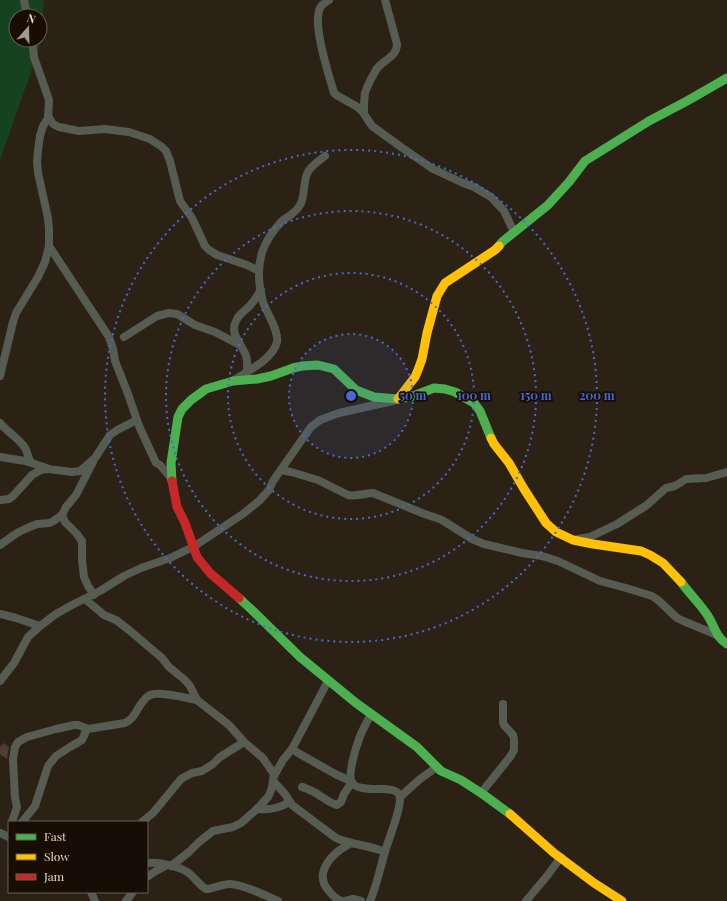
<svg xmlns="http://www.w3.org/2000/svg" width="727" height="901" font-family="'Playfair Display',serif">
	<rect width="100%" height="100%" fill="#2c2115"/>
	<path fill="#16431f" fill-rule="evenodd" d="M 0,0 L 44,0 L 39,49 L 0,160 ZM 16,16 L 40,16 L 40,40 L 16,40 Z"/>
	<polygon fill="#4b3f33" points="3,743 9,747 7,759 0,754 0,747"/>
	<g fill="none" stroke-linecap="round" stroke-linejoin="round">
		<g stroke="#565c51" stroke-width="8">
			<polyline points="24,0 27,16"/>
			<path d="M 329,0 C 326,2 321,5 320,8 C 312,25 329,75 334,93 L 338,96 L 356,106 L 362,111 L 372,126 L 401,147 L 433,169 L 463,183 L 474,187 L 491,197 L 504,211 L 514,232"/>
			<path d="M 364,113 C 364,106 364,99 365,93 C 367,86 372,77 376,70 C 382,60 397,58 397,44 L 385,0"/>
			<polyline points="48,116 53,124 59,127 79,131 105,129 129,132 150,139 162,147 166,151 170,161 180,201 192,218 205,246 209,250 217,255 247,265 259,271"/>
			<polyline points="49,246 109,337 113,349 115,361 128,394 139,426 156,463 160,465 171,478"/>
			<polyline points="124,337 157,316 169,313 177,314 195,325 215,332 240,345"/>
			<path d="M 247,371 C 247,366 248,361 246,356 C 242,343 228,334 237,319 C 241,312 248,309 252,303 C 256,299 258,294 261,290"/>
			<polyline points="0,376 13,322 16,313 38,277 45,262 49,246 49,229 48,218 38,173 37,162 38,150 40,136 43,126 48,118 49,100 34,57 32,40"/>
			<path d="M 234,380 C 248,371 273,359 277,342 C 279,330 267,314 263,302 C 262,298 261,292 260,288 C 256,260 263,241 282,221 C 288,216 296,213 300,205 C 306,195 302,180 309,170 C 313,165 320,160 325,156"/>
			<path d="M 0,423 C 7,432 19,438 25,448 C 28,452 27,457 31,462"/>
			<polyline points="0,457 25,461 47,468"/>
			<path d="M 281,470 L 291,472 L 318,480 L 348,495 C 356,497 365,493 373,493 L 422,513 L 442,520 L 472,539 L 484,544 L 522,553 L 542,556 L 558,561 L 600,581 L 626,588 L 652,596 L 658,600 L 677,618 L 681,620 L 717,635"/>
			<polyline points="0,500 9,499 13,496 32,475 41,470 48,469 72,472 80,471 95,458 110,435 119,429 137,420"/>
			<polyline points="62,515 65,522 76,533 82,541 82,560 84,577 88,586 94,595"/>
			<polyline points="578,539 590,537 617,524 647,505 666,488 675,486 686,479 706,478 727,472"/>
			<polyline points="0,545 17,533 25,529 37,524 49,523 52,522 62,515 66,507 76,495 93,462"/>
			<polyline points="85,599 104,615 116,620 129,630 162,658 169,667 185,680 190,686 197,700 229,725 244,742 263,758 267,764 274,774 272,787 270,793 268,797 257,809 241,823 233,827 213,831 199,842 189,852 171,866"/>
			<polyline points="0,614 16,618 40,626"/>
			<polyline points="0,681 14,663 28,637 40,626 56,614 72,605 100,591 124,576 141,568 170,558 193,547 243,514 259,501 269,490 273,481 301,441 311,427 320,420 339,413 393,401"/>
			<polyline points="292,749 298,753 337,775 351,781"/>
			<polyline points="274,776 283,760 292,749 328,681"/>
			<path d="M 273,781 L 285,794 L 292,805 L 336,838 C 352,845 369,845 385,852"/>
			<path d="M 302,787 C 306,788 310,790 314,792 C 321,796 331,804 337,805 L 341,802 L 344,794 L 352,782"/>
			<polyline points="481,793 510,757 514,750 514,739 513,735 504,725 503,722 503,704"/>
			<polyline points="400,797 420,779 437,767"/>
			<path d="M 257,809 C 269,810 279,809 289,802"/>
			<path d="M 12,822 L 17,807 L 15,798 L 13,759 L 15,747 L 18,742 L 27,737 L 56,729 L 74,725 L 78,725 L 88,729 L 125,723 C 135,718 135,712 141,704 C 143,701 146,697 150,695 C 159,691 186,698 197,700"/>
			<polyline points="22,822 31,811 35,806 48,766 56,756 70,747 82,740 87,729"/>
			<polyline points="142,822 153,813 181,779 192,773 202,771 213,764 220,757 244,742"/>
			<polyline points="0,833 9,837"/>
			<path d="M 147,863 C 158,862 181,866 190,874 C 195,878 199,885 206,889 C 213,889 222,884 230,884 C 242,884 267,896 278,901"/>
			<polyline points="147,877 156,871 167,865"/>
			<polyline points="91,892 95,901"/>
			<polyline points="126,901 133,892"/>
			<path d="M 341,901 C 336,899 333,896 329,891 C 317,878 324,864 336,853 C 340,849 346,846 351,843"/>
			<polyline points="345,901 353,899 361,901"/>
			<path d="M 370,901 C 377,885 380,868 385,852 C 389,837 400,813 400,799 C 400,797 399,794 398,793 C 395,789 389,790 384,789 C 376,789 357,790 352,783 C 347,776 356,747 359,739 C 362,730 367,722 371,714"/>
			<polyline points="526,901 547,876 561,857"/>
		</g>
		<g stroke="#4caf50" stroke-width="9">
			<polyline points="499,246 502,242 548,205 569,182 585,161 649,121 687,101 727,78"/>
			<polyline points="172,481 171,463 178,417 182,409 191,400 206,389 233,381 257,379 271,376 293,368 302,366 318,365 334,369 356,390 374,397 398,399 413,396 434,388 445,389 455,392 474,403 480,411 491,438"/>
			<path d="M 681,582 C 689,593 701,605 708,616 C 715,627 715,636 727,644"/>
			<polyline points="239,598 253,611 300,657 356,703 417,747 441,771 461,780 484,795 510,814"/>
		</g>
		<g stroke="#ffc107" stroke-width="9">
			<polyline points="398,399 415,377 418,370 422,359 427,333 437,296 445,283 495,250 499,246"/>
			<polyline points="491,438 494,444 509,463 524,489 546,523 556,532 573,540 593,544 641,551 650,555 663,563 681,582"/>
			<polyline points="510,814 554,853 594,883 622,901"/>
		</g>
		<polyline stroke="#c62828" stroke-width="9" points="172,481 177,507 185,523 197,557 210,573 239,598"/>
	</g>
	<circle cx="351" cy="396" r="62" fill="#4569d5" fill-opacity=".12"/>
	<g fill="none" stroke="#4569d5" stroke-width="2" stroke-dasharray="2 4">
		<circle cx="351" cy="396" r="62"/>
		<circle cx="351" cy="396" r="123"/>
		<circle cx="351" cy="396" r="185"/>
		<circle cx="351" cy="396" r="246"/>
	</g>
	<circle cx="351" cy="396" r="6" fill="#4569d5" stroke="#170d05" stroke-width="2"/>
	<g font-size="12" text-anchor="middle" font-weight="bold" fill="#4569d5" stroke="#170d05" stroke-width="3.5" stroke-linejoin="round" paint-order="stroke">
		<text x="413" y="400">50 m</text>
		<text x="474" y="400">100 m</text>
		<text x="536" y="400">150 m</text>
		<text x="597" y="400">200 m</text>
	</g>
	<rect x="8" y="821" width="140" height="72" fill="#170d05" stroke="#695e54"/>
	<rect x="16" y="834" width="20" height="6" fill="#4caf50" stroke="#695e54"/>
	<text x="44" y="841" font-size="12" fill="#e5d7ca">Fast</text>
	<rect x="16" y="854" width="20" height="6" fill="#ffc107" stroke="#695e54"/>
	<text x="44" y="861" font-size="12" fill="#e5d7ca">Slow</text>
	<rect x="16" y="874" width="20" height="6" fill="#c62828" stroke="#695e54"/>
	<text x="44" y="881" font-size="12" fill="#e5d7ca">Jam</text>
	<g transform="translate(28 28) rotate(20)"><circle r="19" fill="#170d05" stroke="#695e54"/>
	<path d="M0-3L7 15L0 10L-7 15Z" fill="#a4978b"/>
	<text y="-6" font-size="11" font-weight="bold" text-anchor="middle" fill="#e5d7ca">N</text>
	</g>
</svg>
